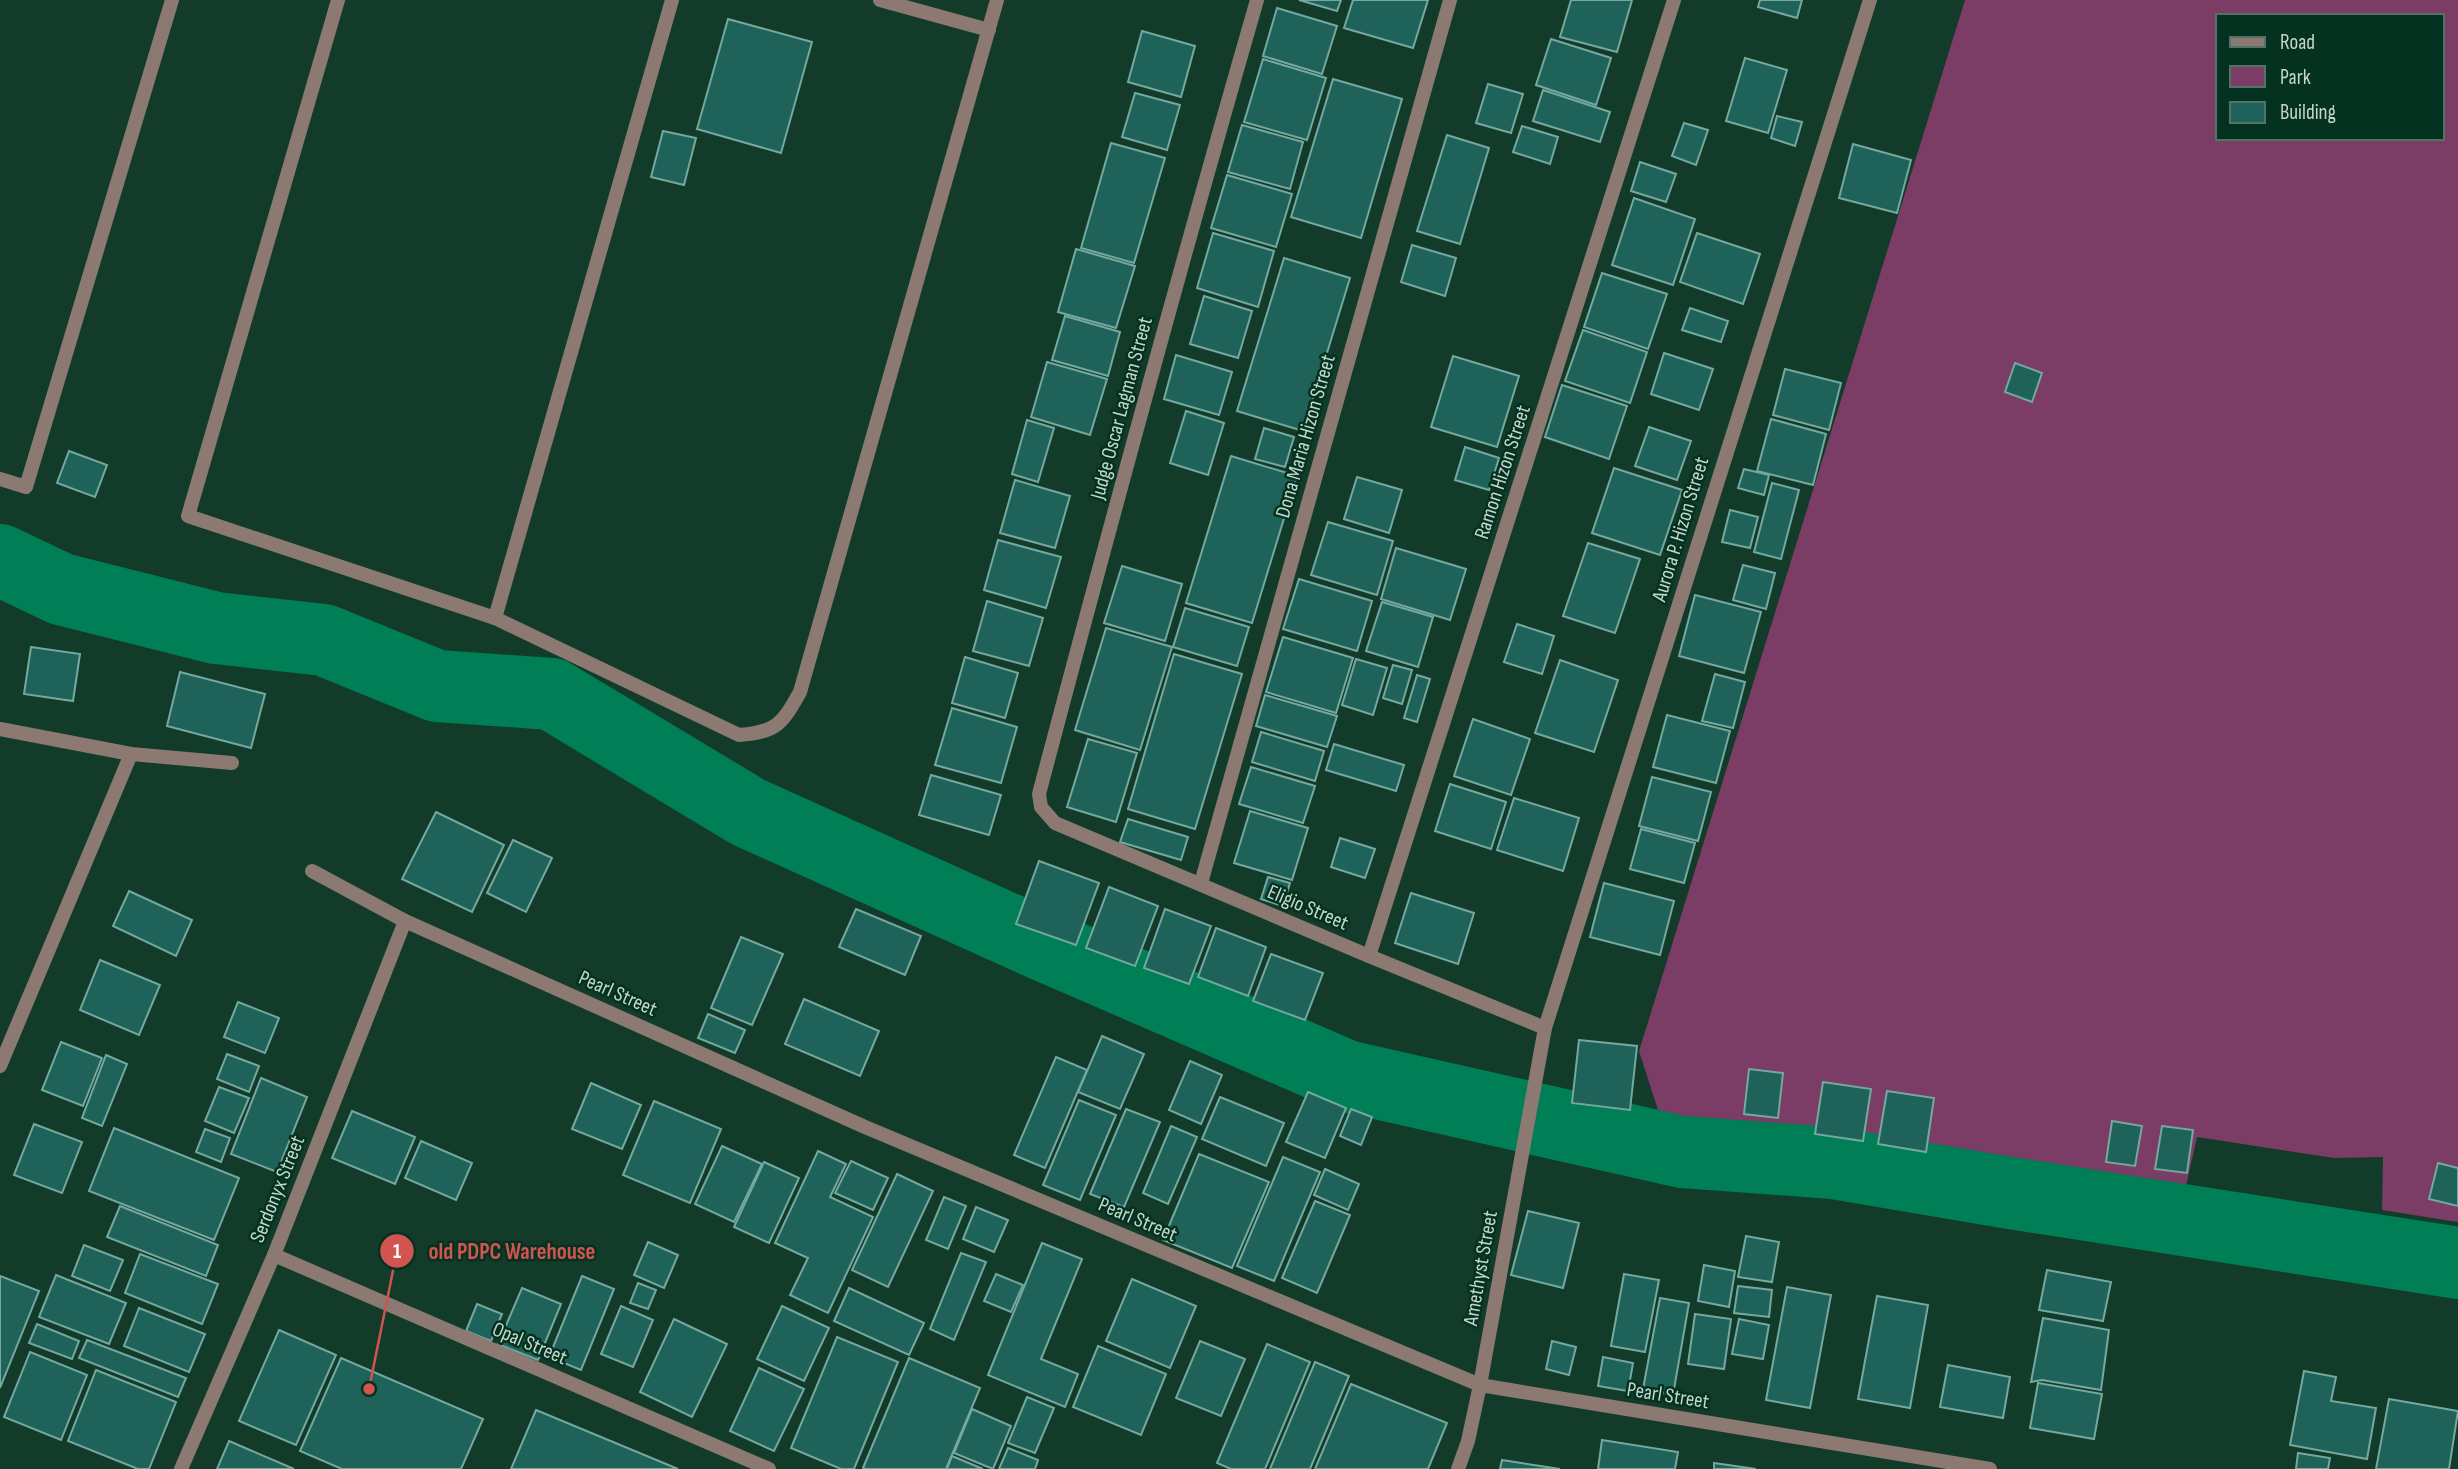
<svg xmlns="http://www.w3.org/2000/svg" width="2458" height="1469" font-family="'Sofia Sans Condensed',sans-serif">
	<rect width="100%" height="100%" fill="#123b2a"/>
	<path fill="#7b3c65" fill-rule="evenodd" d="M 1965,0 L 2458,0 L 2458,1222 L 2382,1210 L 2383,1157 L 2334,1158 L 2197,1137 L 2186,1186 L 1667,1138 L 1639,1051 ZM 2218,16 L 2442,16 L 2442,138 L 2218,138 Z"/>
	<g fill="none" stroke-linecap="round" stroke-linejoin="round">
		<polyline stroke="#007e56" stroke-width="72" points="0,560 61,589 216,628 324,640 437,686 552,694 748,812 1041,944 1346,1076 1682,1152 1833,1163 2010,1193 2458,1263"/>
	</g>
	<g fill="#1e6259" stroke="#75a89f" stroke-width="2">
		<polygon points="1299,0 1341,0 1337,11"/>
		<polygon points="1353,0 1428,0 1413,48 1344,28"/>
		<polygon points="1571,0 1632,0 1617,52 1560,37"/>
		<polygon points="1760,0 1802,0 1797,18 1758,7"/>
		<polygon points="1277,8 1337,26 1322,74 1263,56"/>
		<polygon points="728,19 812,42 781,153 697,129"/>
		<polygon points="1142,31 1195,46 1181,97 1128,82"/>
		<polygon points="1551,39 1611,58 1596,105 1536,85"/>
		<polygon points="1745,58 1787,70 1768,133 1726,121"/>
		<polygon points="1263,59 1326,78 1307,140 1244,122"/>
		<polygon points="1333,79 1402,99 1361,238 1291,217"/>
		<polygon points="1488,84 1523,94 1511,133 1476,123"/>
		<polygon points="1543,90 1610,112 1600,142 1533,121"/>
		<polygon points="1135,93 1180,105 1167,150 1122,137"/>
		<polygon points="1777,116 1802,122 1795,146 1771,138"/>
		<polygon points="1684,123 1708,130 1696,165 1672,156"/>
		<polygon points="1242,125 1303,142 1290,189 1228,172"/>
		<polygon points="1522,126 1558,137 1550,164 1513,152"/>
		<polygon points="663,131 696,138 684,185 651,177"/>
		<polygon points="1447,135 1489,148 1460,244 1417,231"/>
		<polygon points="1111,143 1165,158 1134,263 1081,248"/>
		<polygon points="1853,144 1911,160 1897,213 1839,198"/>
		<polygon points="1640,162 1676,174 1666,202 1631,191"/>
		<polygon points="1227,175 1292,194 1276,247 1211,228"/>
		<polygon points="1634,198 1695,219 1673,285 1612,265"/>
		<polygon points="1213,233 1274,251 1258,307 1197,288"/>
		<polygon points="1697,233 1760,254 1743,304 1680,282"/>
		<polygon points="1412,245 1456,258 1445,296 1401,282"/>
		<polygon points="1076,249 1135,266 1116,328 1058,312"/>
		<polygon points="1284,258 1350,278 1303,431 1237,411"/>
		<polygon points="1602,273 1667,294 1648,349 1584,327"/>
		<polygon points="1204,296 1252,311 1238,358 1190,344"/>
		<polygon points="1690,308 1728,321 1721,342 1682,330"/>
		<polygon points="1065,316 1120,332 1108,376 1052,360"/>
		<polygon points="1583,330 1647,352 1630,403 1565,381"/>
		<polygon points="1664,353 1713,369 1699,410 1651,394"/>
		<polygon points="1176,355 1232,372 1219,415 1164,399"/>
		<polygon points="1453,356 1519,376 1497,447 1431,427"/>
		<polygon points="1047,362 1107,379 1090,435 1031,417"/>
		<polygon points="2015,363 2042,373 2032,402 2005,392"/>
		<polygon points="1785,369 1841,383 1829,430 1773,415"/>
		<polygon points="1562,385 1627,406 1609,459 1545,437"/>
		<polygon points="1186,411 1224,423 1208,475 1170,463"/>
		<polygon points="1771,419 1826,434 1813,485 1757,471"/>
		<polygon points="1027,420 1054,428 1038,482 1012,474"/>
		<polygon points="1649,427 1691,441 1677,480 1635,466"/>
		<polygon points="1264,428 1294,437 1285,467 1255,459"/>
		<polygon points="1465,447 1499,458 1489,490 1455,480"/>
		<polygon points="69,451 107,465 95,497 57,483"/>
		<polygon points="1231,456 1297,476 1252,623 1186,603"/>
		<polygon points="1614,468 1682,490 1660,555 1592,533"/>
		<polygon points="1744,469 1769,475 1764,495 1738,488"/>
		<polygon points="1357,477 1402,490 1389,533 1344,519"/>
		<polygon points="1015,480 1070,496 1055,548 1000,533"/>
		<polygon points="1772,483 1799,490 1781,559 1754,552"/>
		<polygon points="1730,510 1758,517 1750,548 1722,542"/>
		<polygon points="1328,522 1393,541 1377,595 1311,575"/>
		<polygon points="998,540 1061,557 1046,608 984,590"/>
		<polygon points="1588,543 1640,559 1615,633 1563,616"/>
		<polygon points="1396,548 1466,569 1450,620 1381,599"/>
		<polygon points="1743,565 1775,573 1766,609 1733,600"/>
		<polygon points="1122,566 1182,584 1165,641 1104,623"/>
		<polygon points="1299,579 1372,601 1357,651 1283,629"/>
		<polygon points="1695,595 1761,612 1744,673 1679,656"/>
		<polygon points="987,601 1043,618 1029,666 973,651"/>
		<polygon points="1382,602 1433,617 1418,667 1366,651"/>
		<polygon points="1185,608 1249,627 1237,666 1173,647"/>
		<polygon points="1517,624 1554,636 1542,674 1504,662"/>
		<polygon points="1106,628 1172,647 1140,750 1075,730"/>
		<polygon points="1283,637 1353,658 1336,713 1266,692"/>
		<polygon points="31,647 80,654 73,701 24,694"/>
		<polygon points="1174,654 1242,674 1195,829 1128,809"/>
		<polygon points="965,657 1018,673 1005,718 952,703"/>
		<polygon points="1356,659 1387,668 1373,715 1342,705"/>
		<polygon points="1560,660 1618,680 1594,752 1535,733"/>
		<polygon points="1393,665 1412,670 1402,704 1383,698"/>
		<polygon points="180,672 265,694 251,748 167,726"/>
		<polygon points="1715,674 1745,682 1733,728 1702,721"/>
		<polygon points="1417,675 1430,679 1417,722 1404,718"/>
		<polygon points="1265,695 1337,716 1327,747 1256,726"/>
		<polygon points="952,708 1017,727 1001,783 935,765"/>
		<polygon points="1667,715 1730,731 1716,783 1653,767"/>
		<polygon points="1473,719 1530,739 1511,795 1454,776"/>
		<polygon points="1261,732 1324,751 1315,781 1252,762"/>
		<polygon points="1088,739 1137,753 1116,822 1067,807"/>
		<polygon points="1334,744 1404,765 1396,791 1326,770"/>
		<polygon points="1251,767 1315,786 1303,823 1239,804"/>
		<polygon points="931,775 1001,795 989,835 919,815"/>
		<polygon points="1652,777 1711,792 1698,841 1639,826"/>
		<polygon points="1450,784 1506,802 1491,849 1435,831"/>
		<polygon points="1514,798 1579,818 1563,871 1497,850"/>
		<polygon points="1250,811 1308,828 1292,880 1234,863"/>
		<polygon points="436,812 504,845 472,912 402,879"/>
		<polygon points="1128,819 1188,837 1181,860 1120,842"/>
		<polygon points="1641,829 1695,843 1684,883 1630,869"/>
		<polygon points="1340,838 1375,849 1365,878 1331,867"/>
		<polygon points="513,840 552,858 526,912 487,893"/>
		<polygon points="1039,861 1099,883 1076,945 1016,924"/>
		<polygon points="1268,877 1290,883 1283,906 1261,899"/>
		<polygon points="1604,883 1674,901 1660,955 1590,937"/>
		<polygon points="1109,887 1158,906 1135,966 1086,948"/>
		<polygon points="129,891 192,920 176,956 113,926"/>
		<polygon points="1411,893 1474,913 1458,964 1395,943"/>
		<polygon points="856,909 921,936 905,975 839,947"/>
		<polygon points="1165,909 1211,926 1189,984 1144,968"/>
		<polygon points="1216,928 1266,947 1248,996 1198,977"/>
		<polygon points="741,937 783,954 752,1025 711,1008"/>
		<polygon points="1271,954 1323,973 1305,1020 1253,1001"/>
		<polygon points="100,960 160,985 139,1035 80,1010"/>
		<polygon points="804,999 879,1031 860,1076 785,1044"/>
		<polygon points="238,1002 279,1018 265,1053 224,1037"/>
		<polygon points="708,1014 745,1030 735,1053 698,1038"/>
		<polygon points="1102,1036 1144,1054 1120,1109 1078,1092"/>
		<polygon points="1579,1040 1637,1046 1630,1110 1572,1103"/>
		<polygon points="61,1042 102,1058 83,1106 42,1090"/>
		<polygon points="227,1054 259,1066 249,1092 217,1079"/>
		<polygon points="106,1055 127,1064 102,1126 82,1118"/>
		<polygon points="1056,1057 1087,1070 1045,1168 1014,1155"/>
		<polygon points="1190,1061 1222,1075 1201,1124 1169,1110"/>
		<polygon points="1749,1069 1783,1073 1778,1118 1744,1114"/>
		<polygon points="261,1078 307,1097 277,1172 231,1154"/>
		<polygon points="1823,1082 1871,1089 1863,1141 1815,1134"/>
		<polygon points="591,1083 641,1105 622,1149 572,1129"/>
		<polygon points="219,1087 249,1098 234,1133 205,1121"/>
		<polygon points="1887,1091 1934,1098 1926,1152 1878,1144"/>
		<polygon points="1308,1092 1346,1108 1325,1158 1286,1142"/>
		<polygon points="1220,1097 1284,1123 1266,1166 1202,1139"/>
		<polygon points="1079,1100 1116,1115 1080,1200 1043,1185"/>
		<polygon points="654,1101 721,1129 690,1203 623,1175"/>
		<polygon points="1126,1109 1160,1122 1124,1207 1090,1194"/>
		<polygon points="1351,1109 1372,1117 1361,1145 1340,1136"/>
		<polygon points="352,1111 415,1137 395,1184 332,1158"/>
		<polygon points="2112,1121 2142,1126 2135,1166 2106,1162"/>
		<polygon points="34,1124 82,1142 62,1193 14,1175"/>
		<polygon points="1171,1126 1197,1137 1168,1204 1143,1193"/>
		<polygon points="2162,1126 2193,1130 2187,1173 2155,1169"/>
		<polygon points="114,1128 239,1178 214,1240 89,1191"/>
		<polygon points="205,1129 230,1138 221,1162 196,1152"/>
		<polygon points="421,1141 472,1163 456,1200 405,1178"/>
		<polygon points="722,1146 762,1164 734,1222 695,1204"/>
		<polygon points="818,1151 846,1164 830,1197 873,1217 828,1313 790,1295 808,1258 775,1243"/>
		<polygon points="1199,1154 1269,1182 1232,1268 1163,1240"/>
		<polygon points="1283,1157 1320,1172 1274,1281 1237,1266"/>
		<polygon points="851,1161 888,1178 873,1210 835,1193"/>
		<polygon points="764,1162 799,1178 769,1243 734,1227"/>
		<polygon points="2438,1163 2458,1168 2458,1206 2429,1199"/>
		<polygon points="1325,1169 1359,1184 1348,1210 1314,1195"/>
		<polygon points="897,1174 933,1191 888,1287 852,1270"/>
		<polygon points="944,1197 966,1206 948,1249 926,1240"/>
		<polygon points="1315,1201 1350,1215 1317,1293 1282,1278"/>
		<polygon points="120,1206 218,1245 206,1276 107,1237"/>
		<polygon points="976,1207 1008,1220 994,1252 963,1239"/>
		<polygon points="1528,1211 1579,1223 1563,1288 1511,1275"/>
		<polygon points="1746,1236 1779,1242 1772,1282 1738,1277"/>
		<polygon points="648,1242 678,1255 664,1288 634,1275"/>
		<polygon points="1042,1243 1082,1259 1041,1359 1078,1374 1065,1407 988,1375"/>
		<polygon points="84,1245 123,1260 110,1291 72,1276"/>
		<polygon points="961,1253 986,1262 954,1340 930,1329"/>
		<polygon points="140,1254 218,1284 202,1324 125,1293"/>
		<polygon points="1704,1265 1735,1271 1729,1307 1698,1301"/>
		<polygon points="2047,1270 2111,1282 2103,1321 2039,1310"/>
		<polygon points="996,1274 1023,1285 1011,1312 984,1301"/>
		<polygon points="1624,1274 1659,1280 1645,1352 1611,1346"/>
		<polygon points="56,1275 126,1303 109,1344 39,1317"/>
		<polygon points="0,1276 39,1291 0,1388"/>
		<polygon points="582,1276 614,1289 581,1370 549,1357"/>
		<polygon points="1132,1279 1196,1306 1170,1368 1106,1341"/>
		<polygon points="638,1283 656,1290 648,1309 630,1303"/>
		<polygon points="1738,1286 1772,1290 1769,1317 1734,1313"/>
		<polygon points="1787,1287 1831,1295 1810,1408 1766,1400"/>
		<polygon points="522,1288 561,1304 538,1360 498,1344"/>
		<polygon points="849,1288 924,1323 909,1355 834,1321"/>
		<polygon points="1877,1296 1928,1305 1910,1408 1858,1399"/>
		<polygon points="1660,1298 1689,1303 1673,1395 1643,1389"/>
		<polygon points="477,1304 502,1314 491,1341 466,1331"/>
		<polygon points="621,1306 653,1320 633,1367 601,1354"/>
		<polygon points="782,1306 829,1328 804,1381 757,1359"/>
		<polygon points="139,1308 205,1334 189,1372 124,1346"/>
		<polygon points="1695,1314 1731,1319 1724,1369 1688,1364"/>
		<polygon points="2043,1318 2109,1330 2101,1390 2042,1380 2031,1382"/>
		<polygon points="674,1319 727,1344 692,1417 640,1392"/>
		<polygon points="1739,1319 1769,1325 1763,1359 1732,1354"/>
		<polygon points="37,1324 79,1341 72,1359 29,1343"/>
		<polygon points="279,1330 336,1355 296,1445 239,1421"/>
		<polygon points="837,1337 898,1362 854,1469 841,1469 791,1448"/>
		<polygon points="87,1340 186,1378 178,1397 79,1358"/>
		<polygon points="1200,1341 1245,1359 1221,1416 1176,1398"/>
		<polygon points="1552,1341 1576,1347 1569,1375 1546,1369"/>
		<polygon points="1267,1344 1310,1362 1265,1469 1231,1469 1217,1463"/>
		<polygon points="1098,1346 1166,1374 1141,1435 1073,1407"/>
		<polygon points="30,1352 87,1375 61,1440 4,1417"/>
		<polygon points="1603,1357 1633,1363 1628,1391 1598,1386"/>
		<polygon points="341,1358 483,1419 461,1469 342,1469 300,1451"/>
		<polygon points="909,1358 980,1388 946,1469 866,1469 863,1468"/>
		<polygon points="1315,1362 1349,1376 1310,1469 1270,1469"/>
		<polygon points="1948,1365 2010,1377 2003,1418 1940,1407"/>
		<polygon points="759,1368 804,1389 774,1451 730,1431"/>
		<polygon points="96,1370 176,1402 149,1469 138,1469 68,1441"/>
		<polygon points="2304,1371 2336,1377 2331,1401 2376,1408 2367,1459 2290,1445"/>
		<polygon points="2038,1383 2102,1394 2094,1439 2030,1428"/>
		<polygon points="1351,1384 1447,1423 1428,1469 1315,1469"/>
		<polygon points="1027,1397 1054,1408 1035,1453 1008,1443"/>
		<polygon points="2389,1399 2458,1411 2449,1469 2376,1469"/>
		<polygon points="972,1409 1011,1426 993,1469 954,1453"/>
		<polygon points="536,1410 678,1469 511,1469"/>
		<polygon points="1602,1440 1678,1452 1675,1469 1598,1469"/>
		<polygon points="229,1441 294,1469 217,1469"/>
		<polygon points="1008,1448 1038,1460 1035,1469 999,1469"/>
		<polygon points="2298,1453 2330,1458 2328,1469 2296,1469"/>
		<polygon points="952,1456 983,1469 947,1469"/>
		<polygon points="1502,1460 1560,1469 1500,1469"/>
		<polygon points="1714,1463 1756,1469 1714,1469"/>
	</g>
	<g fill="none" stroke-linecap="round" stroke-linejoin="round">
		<g stroke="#8c7972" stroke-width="14">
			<path d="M 338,0 L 188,516 L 495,618 L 739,735 C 777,732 782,724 800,692 L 997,0"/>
			<polyline points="880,0 989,30"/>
			<path d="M 1257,0 C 1181,264 1109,529 1039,794 L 1041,807 L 1055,823 L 1369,956 L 1545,1028"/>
			<polyline points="0,479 26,487 172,0"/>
			<polyline points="495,618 672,0"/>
			<polyline points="0,729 131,754 232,763"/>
			<polyline points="312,871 405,921 865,1127 1480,1385 1990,1469"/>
			<polyline points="1201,883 1450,0"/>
			<polyline points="1369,956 1674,0"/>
			<polyline points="0,1066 131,754"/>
			<polyline points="274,1255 769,1469"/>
			<polyline points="181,1469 274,1255 405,921"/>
			<polyline points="1458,1469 1468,1441 1480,1385 1545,1028 1870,0"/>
		</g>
	</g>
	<g text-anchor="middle" stroke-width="5" stroke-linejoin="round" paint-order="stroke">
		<g font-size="21" fill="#c3d8cc" stroke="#053120">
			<text transform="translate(1121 408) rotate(-75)" y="7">Judge Oscar Lagman Street</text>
			<text transform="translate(1305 436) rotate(-74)" y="7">Dona Maria Hizon Street</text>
			<text transform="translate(1502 472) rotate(-72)" y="7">Ramon Hizon Street</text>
			<text transform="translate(1680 529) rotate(-73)" y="7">Aurora P. Hizon Street</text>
			<text transform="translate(1308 907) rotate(23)" y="7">Eligio Street</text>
			<text transform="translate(618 993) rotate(24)" y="7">Pearl Street</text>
			<text transform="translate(277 1189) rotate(-68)" y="7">Serdonyx Street</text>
			<text transform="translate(1138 1219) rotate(23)" y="7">Pearl Street</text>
			<text transform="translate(1480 1268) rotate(-80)" y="7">Amethyst Street</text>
			<text transform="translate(530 1343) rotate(23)" y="7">Opal Street</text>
			<text transform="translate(1668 1395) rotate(9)" y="7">Pearl Street</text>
		</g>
	</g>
	<path fill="none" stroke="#d15451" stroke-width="2.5" d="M369 1389L397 1251"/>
	<g fill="#d15451" stroke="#053120" stroke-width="2.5">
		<circle cx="369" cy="1389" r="7"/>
		<circle cx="397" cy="1251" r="18"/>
	</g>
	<g font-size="21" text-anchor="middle" font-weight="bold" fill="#fff">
		<text x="397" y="1258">1</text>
	</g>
	<g font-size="23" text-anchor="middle" font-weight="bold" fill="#d15451" stroke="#053120" stroke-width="5" stroke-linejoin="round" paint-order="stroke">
		<text x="512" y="1259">old PDPC Warehouse</text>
	</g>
	<rect x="2216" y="14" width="228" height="126" fill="#053120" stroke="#517465" stroke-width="2"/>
	<rect x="2230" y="37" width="35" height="10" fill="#8c7972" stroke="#517465" stroke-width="2"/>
	<text x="2280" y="49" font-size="21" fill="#c3d8cc">Road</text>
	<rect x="2230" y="66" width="35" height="21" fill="#7b3c65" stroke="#517465" stroke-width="2"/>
	<text x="2280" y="84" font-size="21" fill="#c3d8cc">Park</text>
	<rect x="2230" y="102" width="35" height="21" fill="#1e6259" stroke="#517465" stroke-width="2"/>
	<text x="2280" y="119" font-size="21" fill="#c3d8cc">Building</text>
</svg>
